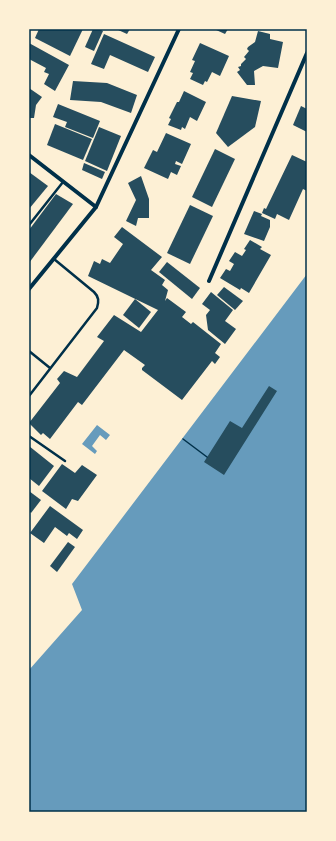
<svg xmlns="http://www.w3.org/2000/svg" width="336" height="841" font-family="'Open Sans',sans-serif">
	<rect width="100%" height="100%" fill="#fdf0d5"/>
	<g fill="#669bbc">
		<polygon points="307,274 307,812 29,812 29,670 82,610 72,584"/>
		<polygon points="97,425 110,435 106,440 100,435 92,446 97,451 95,454 82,444"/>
	</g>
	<g fill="#264d5e">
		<polygon points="39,29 83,29 70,56 35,38"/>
		<polygon points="93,29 99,29 103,31 94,51 85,47"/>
		<polygon points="116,29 130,29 127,34"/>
		<polygon points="214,29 228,29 225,34"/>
		<polygon points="258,31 270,34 270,39 283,42 278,68 263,66 254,71 255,85 247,85 237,72 240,70 238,67 241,66 241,64 246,59 244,57 249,51 247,49 248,47 255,42"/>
		<polygon points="104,34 155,57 148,72 110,55 104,69 91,64"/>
		<polygon points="29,43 69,65 55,91 44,84 49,74 44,72 46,68 29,59"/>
		<polygon points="200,43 229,56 220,76 212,72 207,82 205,81 203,85 190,79 193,73 190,72 195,61 192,60"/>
		<polygon points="73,81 107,83 137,95 131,113 101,102 70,100"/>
		<polygon points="29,88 42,97 36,105 34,118 29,118"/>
		<polygon points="184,91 206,102 197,121 190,117 185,129 182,127 181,130 168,125 171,119 169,118 177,102 179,102"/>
		<polygon points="232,96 261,101 255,127 228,147 216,133"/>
		<polygon points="58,104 100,121 93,138 65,127 67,122 53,117"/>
		<polygon points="301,106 307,109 307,132 293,125"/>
		<polygon points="55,124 92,139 83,160 47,145"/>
		<polygon points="99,127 121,136 107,171 85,161"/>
		<polygon points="166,133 191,144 182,164 176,161 175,164 181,166 177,175 171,172 168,179 144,168 153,150 157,152"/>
		<polygon points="215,149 235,159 212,207 192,197"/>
		<polygon points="292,155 307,162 307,191 303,189 289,220 277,214 275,219 262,213 264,208 266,209"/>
		<polygon points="84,163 105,172 102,179 82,170"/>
		<polygon points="29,172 48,186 29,209"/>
		<polygon points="141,176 149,199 149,218 138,218 136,226 126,221 136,200 128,183"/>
		<polygon points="56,194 73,204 29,263 29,230"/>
		<polygon points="190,205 213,216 190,264 167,253"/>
		<polygon points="254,211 262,214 261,216 270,220 270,227 264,241 244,234"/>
		<polygon points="122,227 162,257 151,270 165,280 162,285 168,290 165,301 167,298 186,312 182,317 191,324 193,322 221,344 215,353 220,357 215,364 212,361 182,400 142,370 142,368 145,365 124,350 82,405 78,402 50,439 43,433 41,435 29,423 60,383 57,379 64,371 77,377 104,341 97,337 114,315 141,332 158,310 88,276 94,261 100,264 102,259 110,263 123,244 114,237"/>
		<polygon points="250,240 262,247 260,249 271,255 249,293 241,288 240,290 220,278 226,269 230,271 234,264 229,261 235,252 242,256 246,250 244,249"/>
		<polygon points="167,262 200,288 192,299 159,272"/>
		<polygon points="224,287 243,301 235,310 217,295"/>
		<polygon points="211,292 233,310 225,321 236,329 225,344 208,330 206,315 210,310 202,304"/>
		<polygon points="135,299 151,312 139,328 123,315"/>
		<polygon points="269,386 277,391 224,475 204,462 230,421 242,428"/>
		<polygon points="29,446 54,466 39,486 29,478"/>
		<polygon points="62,464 75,473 82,465 97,475 78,501 72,499 66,509 42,491"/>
		<polygon points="29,491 41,500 31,513 29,511"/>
		<polygon points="50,506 83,530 77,539 69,533 67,536 55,527 44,543 30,533"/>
		<polygon points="68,542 75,547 57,572 50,566"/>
	</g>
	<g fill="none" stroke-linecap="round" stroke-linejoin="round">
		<polyline stroke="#003049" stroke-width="1.5" points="183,439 207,457"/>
		<g stroke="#003049" stroke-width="2.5">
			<polyline points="29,225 63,182"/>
			<polyline points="29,351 50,368"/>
			<path d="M 29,396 L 97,308 C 99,301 99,297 94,292 L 54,259"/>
			<polyline points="29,436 65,461"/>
		</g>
		<g stroke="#003049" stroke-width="4">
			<polyline points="29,155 96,207"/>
			<polyline points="209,281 307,53"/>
			<polyline points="29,289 96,207 179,29"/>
		</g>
	</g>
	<rect width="336" height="841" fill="none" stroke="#fdf0d5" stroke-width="60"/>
	<rect x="30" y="30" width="276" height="781" fill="none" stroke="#003049" stroke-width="1.5"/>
</svg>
